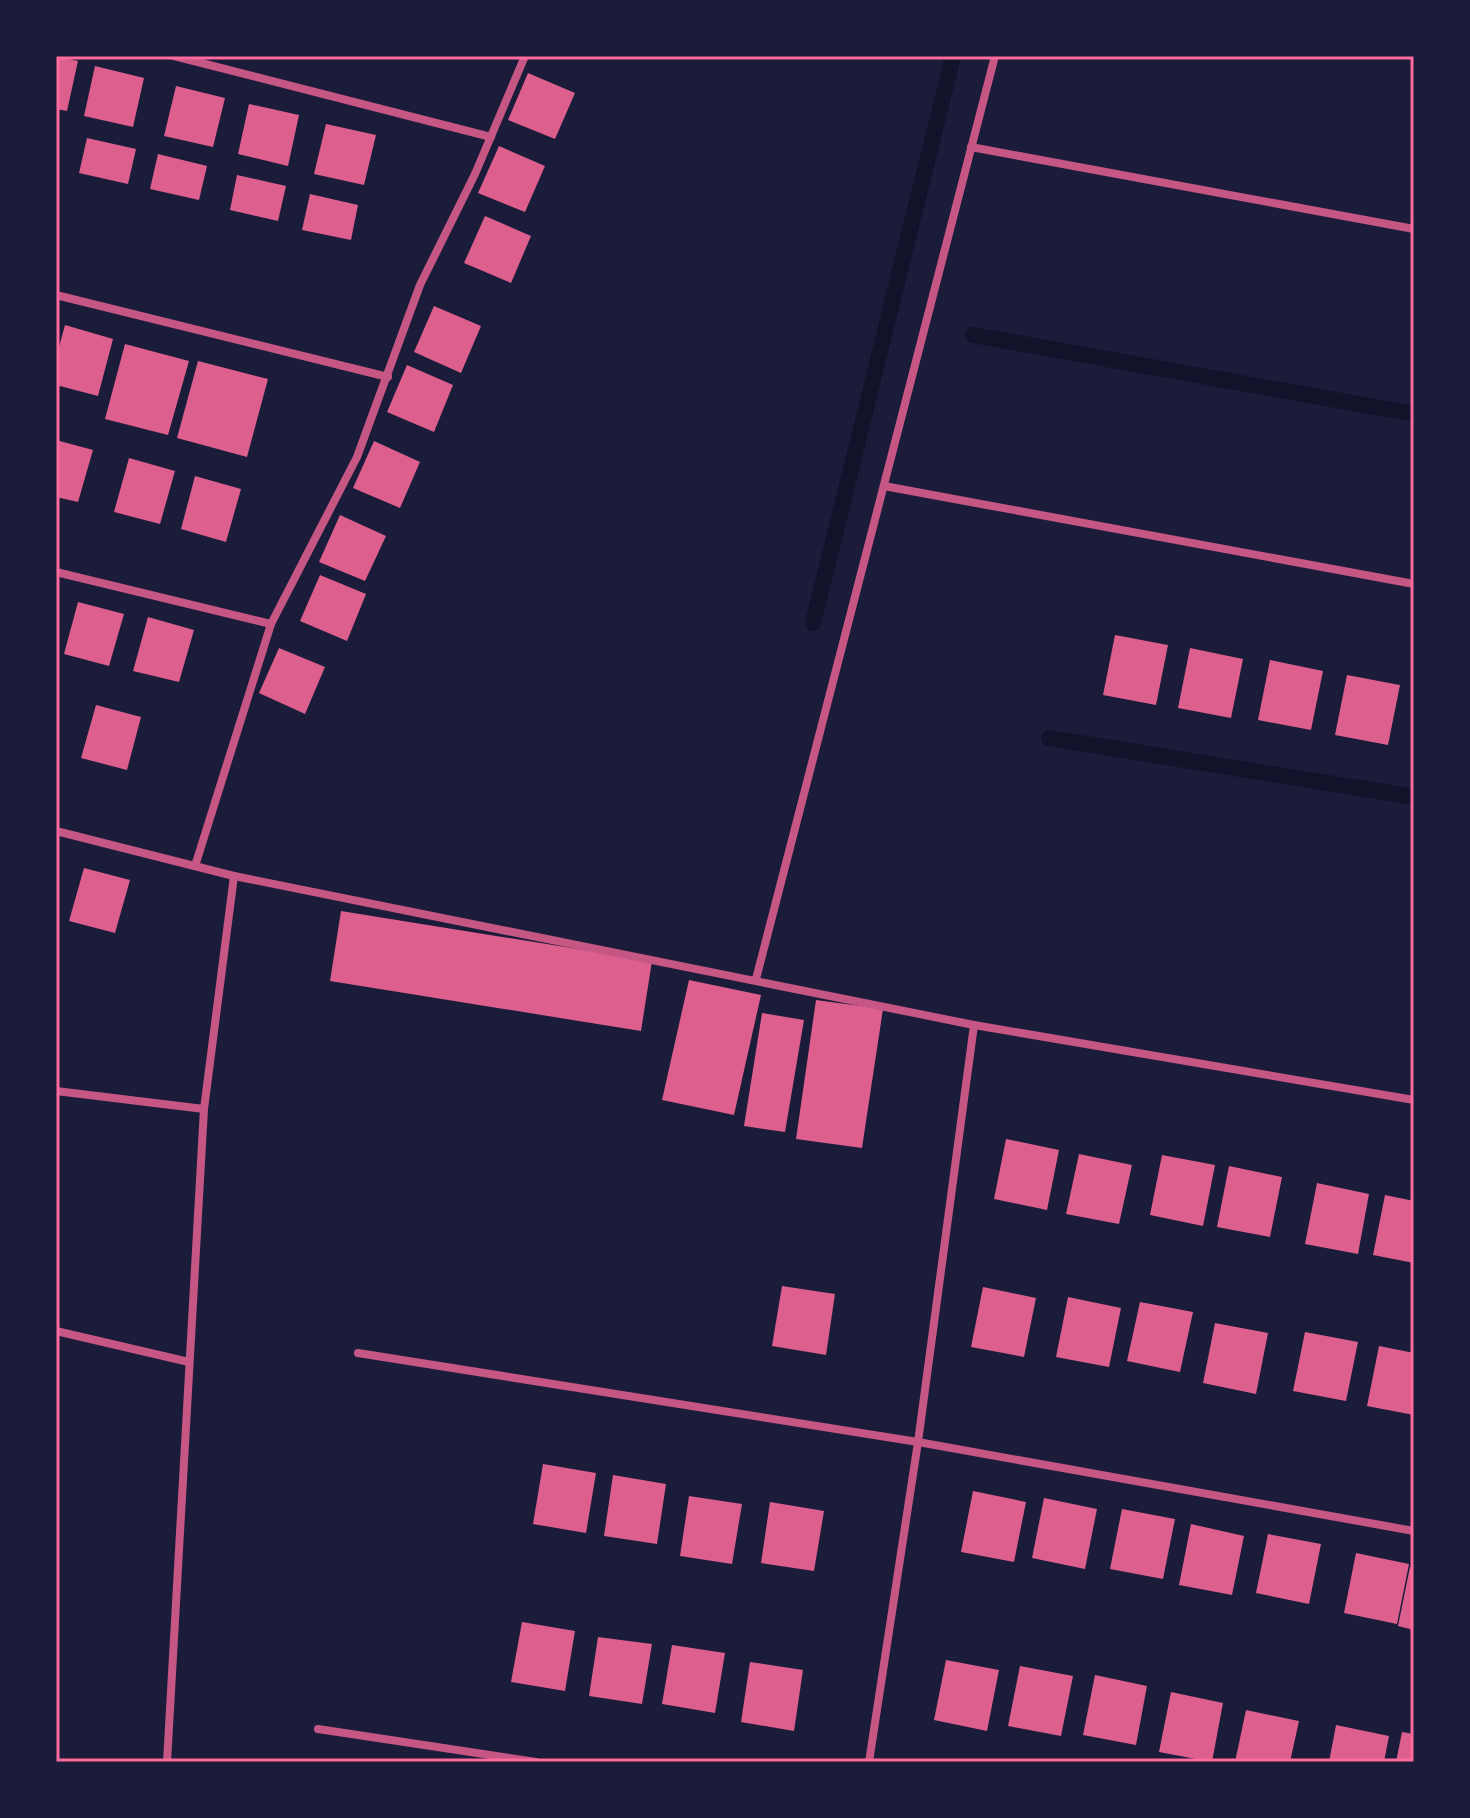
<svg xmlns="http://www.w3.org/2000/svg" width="1470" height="1818" font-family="Literata,serif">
	<rect width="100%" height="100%" fill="#1b1b3a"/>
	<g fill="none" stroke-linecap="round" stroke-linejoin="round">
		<g stroke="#12122b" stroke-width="16">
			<polyline points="973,335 1414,414"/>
			<polyline points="813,623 953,56"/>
			<polyline points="1049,738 1414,797"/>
		</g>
	</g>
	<g fill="#dd5f8e">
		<polygon points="56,56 78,61 67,111 56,109"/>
		<polygon points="95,66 144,78 133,127 84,116"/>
		<polygon points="528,73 575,93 555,139 508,120"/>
		<polygon points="176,86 225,98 213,147 164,136"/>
		<polygon points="249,104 299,115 288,166 238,154"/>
		<polygon points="326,124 376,135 364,185 314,174"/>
		<polygon points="87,138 136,149 128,184 79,173"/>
		<polygon points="499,146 545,166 525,212 478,193"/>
		<polygon points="158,154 207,166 199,200 150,189"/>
		<polygon points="237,175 286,186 278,221 230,210"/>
		<polygon points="310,194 358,205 351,240 302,230"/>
		<polygon points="485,216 531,236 511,283 464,263"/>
		<polygon points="434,306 481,326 461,373 414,352"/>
		<polygon points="65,325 113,339 98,396 56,385 56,358"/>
		<polygon points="125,344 189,361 168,435 105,419"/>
		<polygon points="198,361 268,379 247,457 177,438"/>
		<polygon points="407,365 453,385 434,432 387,412"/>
		<polygon points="56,440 93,450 78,502 56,497"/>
		<polygon points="374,441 420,462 400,508 353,488"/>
		<polygon points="129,458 175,471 160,524 114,512"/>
		<polygon points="195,476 241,489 226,542 181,529"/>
		<polygon points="340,515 386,536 365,581 319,562"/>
		<polygon points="320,575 366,594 347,641 300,621"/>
		<polygon points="78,602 124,614 109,666 64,654"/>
		<polygon points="148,617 194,630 179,682 133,671"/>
		<polygon points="1115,635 1168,645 1156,705 1103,695"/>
		<polygon points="279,648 325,667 305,714 259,693"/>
		<polygon points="1190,648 1243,659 1231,718 1178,708"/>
		<polygon points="1270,660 1323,671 1311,730 1258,720"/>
		<polygon points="1347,675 1400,685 1388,745 1335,735"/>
		<polygon points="96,705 141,717 127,770 81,758"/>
		<polygon points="84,868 130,880 115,933 69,921"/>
		<polygon points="341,911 652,961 641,1031 330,981"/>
		<polygon points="689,980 761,995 734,1115 662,1100"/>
		<polygon points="816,1000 883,1009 862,1148 796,1139"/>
		<polygon points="762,1013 804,1020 785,1132 744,1126"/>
		<polygon points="1006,1139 1059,1150 1047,1210 994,1199"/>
		<polygon points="1079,1154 1132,1165 1119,1224 1066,1214"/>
		<polygon points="1162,1155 1215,1165 1203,1226 1150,1215"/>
		<polygon points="1229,1166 1282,1177 1270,1237 1217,1227"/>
		<polygon points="1317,1183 1369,1194 1358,1254 1305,1244"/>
		<polygon points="1385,1195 1414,1201 1414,1263 1373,1255"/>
		<polygon points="782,1286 835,1294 826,1355 772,1346"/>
		<polygon points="983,1287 1036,1298 1024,1357 971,1347"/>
		<polygon points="1068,1297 1121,1308 1109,1367 1056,1357"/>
		<polygon points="1140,1302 1193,1312 1180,1372 1127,1361"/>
		<polygon points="1215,1323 1268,1333 1256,1394 1203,1383"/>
		<polygon points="1305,1332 1358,1342 1346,1401 1293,1391"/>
		<polygon points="1379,1346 1414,1353 1414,1415 1367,1406"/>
		<polygon points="543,1464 596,1473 586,1533 533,1524"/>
		<polygon points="613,1475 666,1484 657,1544 604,1536"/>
		<polygon points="973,1491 1026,1502 1014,1562 961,1552"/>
		<polygon points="689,1496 742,1504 732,1564 680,1556"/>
		<polygon points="1044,1498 1097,1509 1085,1569 1032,1558"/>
		<polygon points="770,1502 824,1511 814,1571 761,1563"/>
		<polygon points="1122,1509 1175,1519 1163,1579 1110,1569"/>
		<polygon points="1191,1524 1244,1536 1232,1595 1179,1585"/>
		<polygon points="1268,1534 1321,1544 1309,1604 1256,1593"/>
		<polygon points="1356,1553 1409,1564 1397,1624 1344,1613"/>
		<polygon points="1410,1567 1414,1568 1414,1630 1398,1626"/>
		<polygon points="522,1622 575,1631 565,1691 511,1682"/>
		<polygon points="598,1637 652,1644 642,1704 589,1696"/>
		<polygon points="672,1645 725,1653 715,1713 662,1704"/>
		<polygon points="946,1660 999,1670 987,1731 934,1720"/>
		<polygon points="750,1662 803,1670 794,1731 741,1722"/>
		<polygon points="1020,1666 1073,1676 1061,1736 1008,1726"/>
		<polygon points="1095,1675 1147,1686 1136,1745 1083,1735"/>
		<polygon points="1171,1692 1223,1703 1212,1762 1159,1752"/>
		<polygon points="1246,1710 1299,1721 1290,1762 1235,1762"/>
		<polygon points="1336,1725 1389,1736 1384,1762 1329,1762"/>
		<polygon points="1402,1732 1414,1734 1414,1762 1396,1762"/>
	</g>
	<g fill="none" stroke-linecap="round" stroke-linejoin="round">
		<g stroke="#c65784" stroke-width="8">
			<polyline points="174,56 491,137"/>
			<polyline points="971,147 1414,229"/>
			<polyline points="56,295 388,377"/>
			<polyline points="884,486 1414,584"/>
			<polyline points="56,572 271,624"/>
			<polyline points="56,831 234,876 974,1025 1414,1100"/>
			<polyline points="195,866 271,624 357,457 420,285 475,174 525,56"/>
			<polyline points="756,979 995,56"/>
			<polyline points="56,1091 204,1109"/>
			<polyline points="56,1331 189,1362"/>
			<polyline points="358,1353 918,1442 1414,1531"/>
			<polyline points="318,1729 536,1762"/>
			<polyline points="167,1762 204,1109 234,876"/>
			<polyline points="869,1762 918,1442 974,1025"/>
		</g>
	</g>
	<rect width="1470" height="1818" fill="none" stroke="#1b1b3a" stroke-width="116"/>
	<rect x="58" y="58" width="1354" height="1702" fill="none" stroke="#ff6b9d" stroke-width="3"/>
</svg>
